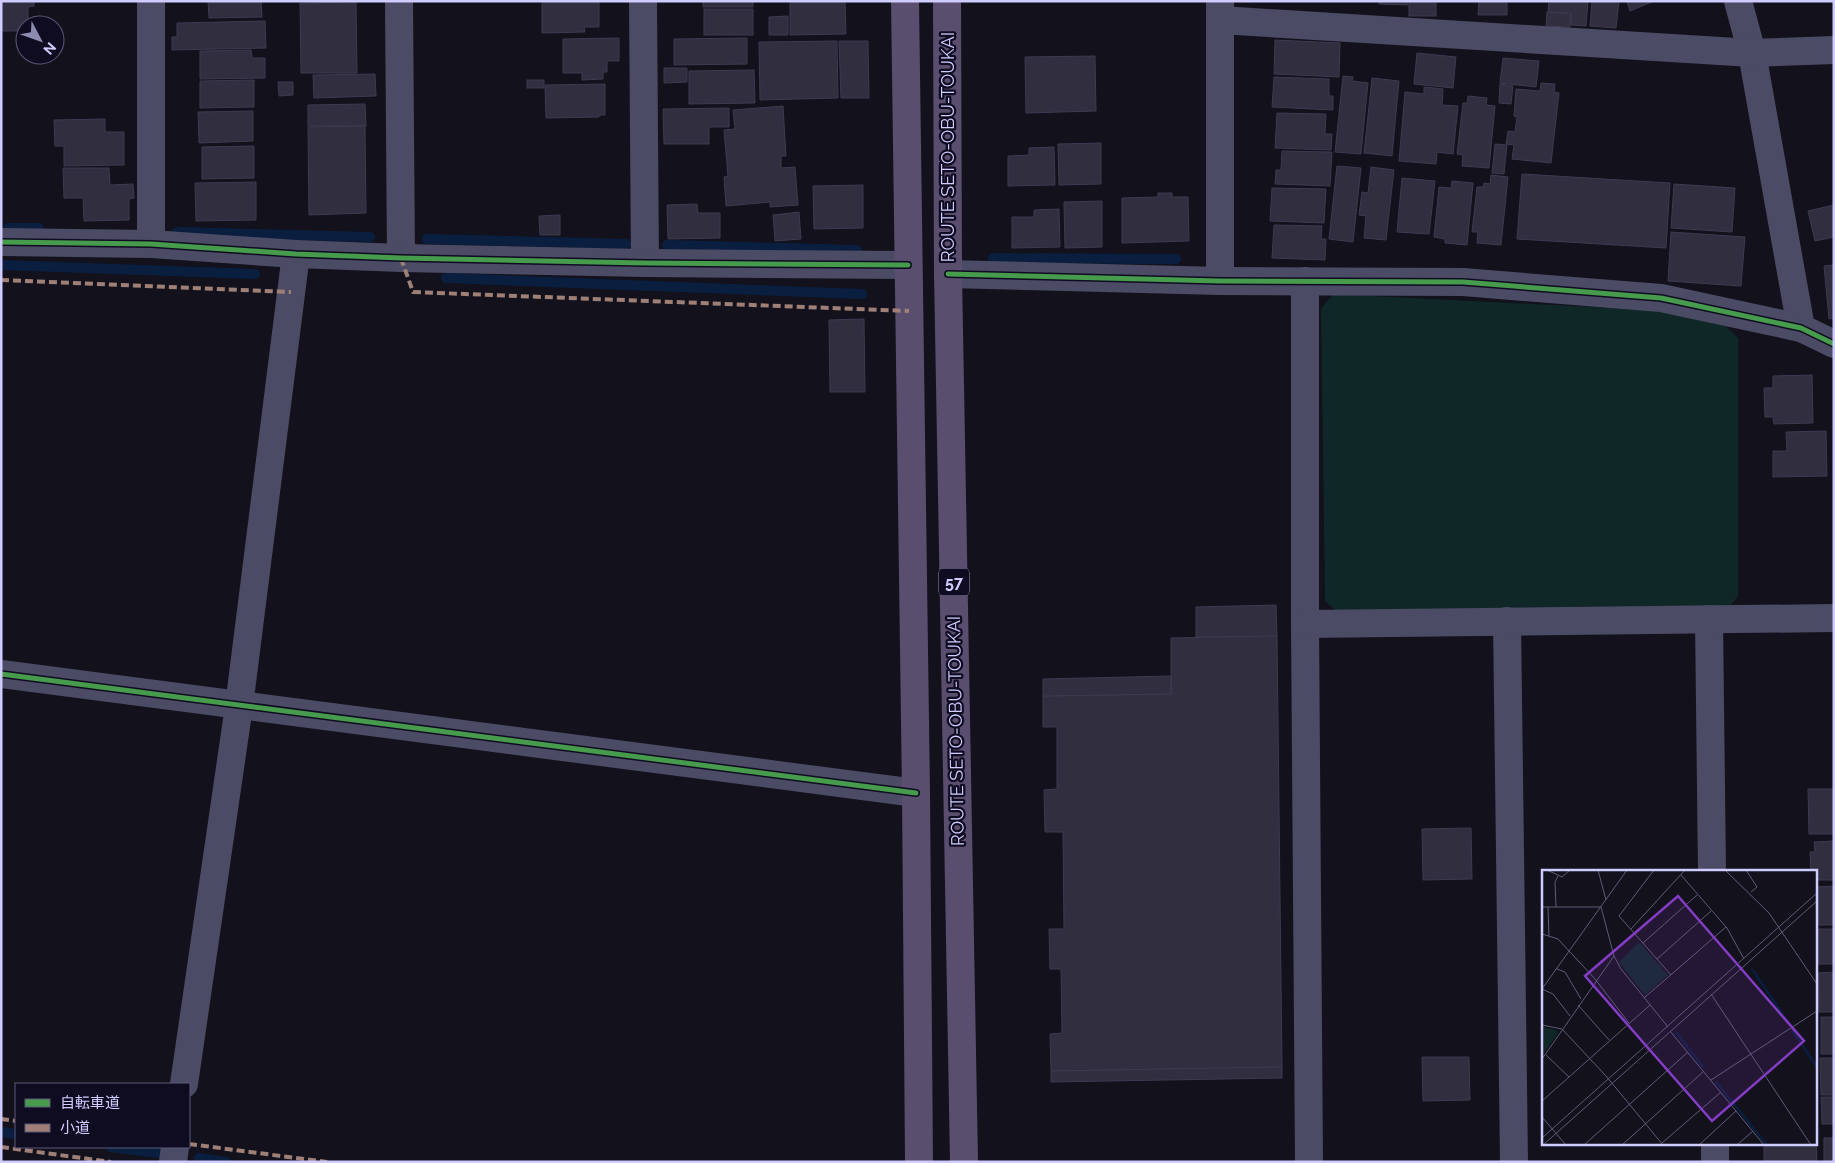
<svg xmlns="http://www.w3.org/2000/svg" width="1835" height="1163" font-family="Raleway,'Noto Sans JP',sans-serif">
	<rect width="100%" height="100%" fill="#12111c"/>
	<polygon fill="#0f2727" points="1333,294 1653,310 1726,326 1738,338 1738,596 1728,609 1338,613 1325,601 1321,309"/>
	<g fill="none" stroke-linecap="round" stroke-linejoin="round">
		<g stroke="#0a1f3f" stroke-width="10">
			<polyline points="8,228 39,228"/>
			<polyline points="177,232 370,237"/>
			<polyline points="427,239 626,244"/>
			<polyline points="667,245 857,250"/>
			<polyline points="993,258 1176,259"/>
			<polyline points="1,265 255,274"/>
			<polyline points="446,278 862,294"/>
			<polyline points="1,1132 16,1134"/>
			<polyline points="111,1147 159,1153"/>
			<polyline points="199,1158 226,1162"/>
		</g>
	</g>
	<g fill="#302e3f" stroke="#3e3a51">
		<polygon points="1,1 34,1 34,6 28,7 28,25 25,25 25,31 1,31"/>
		<polygon points="208,1 261,1 262,17 209,18"/>
		<polygon points="542,1 599,1 599,27 584,27 585,32 542,33"/>
		<rect x="703" y="1" width="50" height="6"/>
		<polygon points="790,1 845,1 846,34 790,35"/>
		<polygon points="1379,1 1408,1 1408,5 1379,4"/>
		<rect x="1409" y="1" width="27" height="15"/>
		<polygon points="1479,1 1507,1 1507,15 1478,15"/>
		<polygon points="1549,1 1588,1 1586,26 1571,25 1571,13 1548,12"/>
		<polygon points="1592,1 1619,1 1616,28 1590,26"/>
		<polygon points="1627,1 1654,1 1630,11"/>
		<polygon points="356,2 357,73 301,73 300,3"/>
		<rect x="704" y="9" width="49" height="26"/>
		<polygon points="1547,12 1571,14 1570,27 1546,26"/>
		<polygon points="788,16 788,35 769,35 769,17"/>
		<polygon points="265,21 266,48 172,50 172,37 177,37 177,23"/>
		<polygon points="619,38 619,61 607,61 607,72 603,72 603,79 582,80 582,73 563,73 563,39"/>
		<polygon points="747,38 747,64 674,65 674,39"/>
		<polygon points="1275,40 1340,43 1339,77 1274,74"/>
		<polygon points="837,41 838,98 760,100 759,42"/>
		<polygon points="839,41 868,41 869,98 841,98"/>
		<polygon points="251,50 252,58 265,58 265,78 200,79 200,51"/>
		<polygon points="1417,53 1456,57 1453,88 1414,84"/>
		<polygon points="1095,56 1096,111 1026,113 1025,57"/>
		<polygon points="1503,58 1539,61 1536,87 1500,83"/>
		<polygon points="664,68 687,68 687,82 664,83"/>
		<polygon points="754,70 755,103 689,104 689,71"/>
		<polygon points="375,74 376,96 314,98 313,75"/>
		<polygon points="1343,76 1353,77 1352,81 1368,83 1361,154 1335,152"/>
		<polygon points="1274,77 1329,79 1329,96 1333,96 1333,110 1272,107"/>
		<polygon points="1372,78 1399,81 1392,156 1364,153"/>
		<polygon points="254,80 254,107 200,108 200,81"/>
		<rect x="527" y="80" width="17" height="8"/>
		<polygon points="278,82 293,82 293,95 279,96"/>
		<polygon points="1541,83 1555,84 1554,92 1559,93 1551,163 1512,159 1514,145 1506,144 1508,131 1515,132 1517,117 1514,116 1516,89 1540,91"/>
		<polygon points="605,84 605,115 599,115 599,117 546,118 545,85"/>
		<polygon points="1500,84 1513,86 1511,104 1499,103"/>
		<polygon points="1424,87 1443,89 1442,105 1458,106 1453,154 1437,152 1436,164 1399,161 1405,92 1424,94"/>
		<polygon points="1468,96 1487,98 1486,105 1495,106 1489,168 1462,166 1463,155 1457,154 1463,103 1467,103"/>
		<polygon points="365,104 366,126 308,126 308,105"/>
		<polygon points="783,106 786,156 781,156 781,168 795,167 798,205 770,207 770,202 726,206 724,177 728,176 724,130 735,129 733,110"/>
		<polygon points="729,108 729,127 709,127 709,144 664,144 663,109"/>
		<polygon points="253,111 253,141 199,143 198,112"/>
		<polygon points="1277,113 1326,114 1325,134 1332,134 1331,150 1275,148"/>
		<polygon points="105,119 105,132 124,132 124,165 64,166 64,146 55,146 54,120"/>
		<polygon points="365,126 366,213 309,215 308,127"/>
		<polygon points="1101,143 1101,184 1059,185 1058,144"/>
		<polygon points="1495,144 1507,145 1504,174 1492,173"/>
		<polygon points="254,146 254,178 202,179 202,147"/>
		<polygon points="1054,147 1055,185 1008,186 1008,156 1029,155 1029,148"/>
		<polygon points="1282,151 1332,152 1330,186 1275,184 1276,170 1281,170"/>
		<polygon points="1337,166 1361,168 1353,242 1329,239"/>
		<polygon points="1371,167 1394,170 1386,240 1364,238 1366,216 1359,215 1362,192 1368,193"/>
		<polygon points="63,168 109,168 110,185 133,184 134,198 129,199 129,220 84,221 83,198 64,198"/>
		<polygon points="1522,174 1670,183 1666,248 1517,239"/>
		<polygon points="1491,175 1508,177 1501,245 1477,243 1478,232 1472,232 1477,187 1483,187 1484,183 1490,184"/>
		<polygon points="1402,178 1435,181 1429,234 1397,232"/>
		<polygon points="1452,181 1473,183 1467,245 1445,243 1445,239 1434,237 1439,187 1451,188"/>
		<polygon points="256,182 256,220 196,221 195,183"/>
		<polygon points="1674,184 1735,188 1732,232 1671,228"/>
		<polygon points="863,185 863,228 814,229 813,186"/>
		<polygon points="1272,188 1326,189 1324,223 1270,221"/>
		<polygon points="1158,193 1172,193 1172,197 1188,197 1189,241 1122,243 1122,198 1158,197"/>
		<polygon points="1102,201 1102,247 1065,248 1064,202"/>
		<polygon points="697,204 698,213 720,213 720,238 668,239 667,205"/>
		<polygon points="1834,205 1834,237 1815,241 1808,211"/>
		<polygon points="1059,209 1060,247 1012,248 1012,217 1034,217 1034,210"/>
		<polygon points="799,212 801,239 775,241 773,215"/>
		<polygon points="560,215 560,235 540,235 539,216"/>
		<polygon points="1274,225 1322,226 1321,239 1326,239 1325,260 1272,258"/>
		<polygon points="1671,232 1745,237 1741,286 1668,281"/>
		<polygon points="1834,265 1834,318 1829,319 1824,266"/>
		<polygon points="864,319 865,392 830,392 829,320"/>
		<polygon points="1812,375 1813,423 1774,424 1773,417 1765,417 1764,388 1773,388 1773,376"/>
		<polygon points="1826,431 1827,476 1773,477 1773,451 1787,451 1786,432"/>
		<polygon points="1276,605 1277,636 1196,637 1196,607"/>
		<polygon points="1277,636 1282,1067 1051,1071 1050,1034 1062,1033 1061,969 1050,969 1049,929 1064,929 1063,832 1045,832 1044,790 1057,789 1057,727 1043,727 1043,696 1171,694 1171,638"/>
		<polygon points="1171,676 1171,694 1043,696 1043,679"/>
		<polygon points="1808,789 1834,789 1834,834 1809,834"/>
		<polygon points="1471,828 1472,879 1423,880 1422,829"/>
		<polygon points="1834,841 1834,880 1816,880 1816,872 1811,872 1810,852 1815,852 1814,842"/>
		<polygon points="1834,886 1834,925 1816,925 1816,887"/>
		<rect x="1816" y="929" width="18" height="35"/>
		<polygon points="1834,972 1834,1012 1819,1012 1818,973"/>
		<rect x="1821" y="1017" width="13" height="37"/>
		<polygon points="1422,1057 1469,1057 1470,1100 1423,1101"/>
		<polygon points="1820,1058 1834,1058 1834,1095 1821,1095"/>
		<polygon points="1282,1067 1282,1078 1051,1082 1051,1071"/>
		<polygon points="1821,1097 1834,1097 1834,1124 1822,1124"/>
		<rect x="1824" y="1138" width="10" height="24"/>
		<polygon points="1816,1140 1817,1162 1764,1162 1764,1144 1816,1144"/>
	</g>
	<g fill="none" stroke-linecap="round" stroke-linejoin="round">
		<g stroke="#4c4b65" stroke-width="28">
			<polyline points="399,1 401,258"/>
			<polyline points="643,1 645,263"/>
			<polyline points="1738,1 1752,53 1801,328"/>
			<polyline points="1220,20 1752,53 1834,50"/>
			<polyline points="1,242 151,244 296,254 401,258 645,263 908,265"/>
			<polyline points="151,244 151,1"/>
			<polyline points="948,274 1220,281 1463,282 1661,298 1801,328 1834,344"/>
			<polyline points="1220,281 1220,3"/>
			<polyline points="1305,281 1305,624 1309,1162"/>
			<polyline points="1709,619 1712,872"/>
			<polyline points="1507,621 1514,1162"/>
			<polyline points="1305,624 1834,618"/>
			<polyline points="1,674 916,793"/>
			<polyline points="184,1084 239,706 296,254"/>
			<polyline points="1715,1144 1715,1162"/>
			<polyline points="173,1162 175,1147"/>
		</g>
		<g stroke="#594e6e" stroke-width="28">
			<polyline points="905,1 916,793 919,1162"/>
			<polyline points="947,1 948,274 964,1162"/>
		</g>
		<g stroke="#9e8076" stroke-width="4" stroke-dasharray="8 4" stroke-linecap="butt">
			<polyline points="401,258 413,292 909,311"/>
			<polyline points="1,280 291,292"/>
			<polyline points="1,1119 16,1121"/>
			<polyline points="189,1144 327,1162"/>
			<polyline points="1,1147 111,1162"/>
		</g>
		<defs>
			<g id="cycleway">
				<polyline points="1,242 151,244 296,254 401,258 645,263 908,265"/>
				<polyline points="948,274 1220,281 1463,282 1661,298 1801,328 1834,344"/>
				<polyline points="1,674 916,793"/>
			</g>
		</defs>
		<use href="#cycleway" stroke="#0f0c21" stroke-width="8"/>
		<use href="#cycleway" stroke="#469c4c" stroke-width="5"/>
	</g>
	<g text-anchor="middle" stroke-width="4.5" stroke-linejoin="round" paint-order="stroke">
		<rect fill="#0f0c21" stroke="#9692bc" stroke-width="1" x="939" y="568.5" width="30" height="27" rx="4"/>
		<g font-size="16" font-weight="bold" fill="#d0ccff">
			<text x="954" y="588">57</text>
		</g>
		<g font-size="18" fill="#d0ccff" stroke="#0f0c21">
			<text transform="translate(948 147) rotate(-90)" y="6">ROUTE SETO-OBU-TOUKAI</text>
			<text transform="translate(956 731) rotate(-91)" y="6">ROUTE SETO-OBU-TOUKAI</text>
		</g>
	</g>
	<g transform="translate(1542 870)">
		<rect width="275" height="275" fill="#12111c"/>
		<path d="M 97,72 L 126,105 L 103,125 L 77,92 ZM 0,157 L 14,160 L 16,163 L 0,186 Z" fill="#0f2727"/>
		<path fill="none" stroke="#0a1f3f" stroke-width="2.5" d="M 210,99 L 248,155M 250,160 L 275,197M 134,162 L 161,197M 174,212 L 225,275"/>
		<path fill="none" stroke="#5e5c77" stroke-width="1" d="M 5,0 L 20,7 L 28,0M 56,0 L 64,30M 112,0 L 77,46 L 129,105M 183,0 L 227,43 L 275,114M 204,0 L 215,17 L 209,22M 139,5 L 185,58 L 202,89M 0,37 L 59,37M 6,37 L 7,66M 14,37 L 13,12 L 16,6M 59,37 L 72,86 L 79,99 L 126,157M 89,59 L 143,0M 0,64 L 16,69 L 53,109 L 87,153M 101,73 L 155,25M 115,89 L 169,41M 15,99 L 23,102 L 39,129M 0,119 L 85,0M 0,119 L 11,124 L 28,146M 169,124 L 269,275M 102,128 L 184,57M 36,135 L 67,170M 0,155 L 20,159 L 64,206 L 121,275M 128,161 L 222,275M 4,185 L 27,207M 0,189 L 72,86M 169,210 L 275,141M 0,231 L 108,135M 0,247 L 24,275M 0,268 L 275,23M 120,273 L 179,222M 1,275 L 275,31M 42,275 L 146,182M 80,275 L 162,201M 157,275 L 194,241M 195,275 L 211,261"/>
		<path fill="#843cc5" fill-opacity="0.15" stroke="#843cc5" stroke-width="2.5" d="M 136,26 L 262,171 L 170,251 L 43,106 Z"/>
		<rect width="275" height="275" fill="none" stroke="#d0ccff" stroke-width="2.5"/>
	</g>
	<rect width="1835" height="1163" fill="none" stroke="#d0ccff" stroke-width="5"/>
	<rect x="15" y="1083" width="175" height="65" fill="#0f0c21" stroke="#5c597a"/>
	<rect x="25" y="1099" width="25" height="8" fill="#469c4c" stroke="#5c597a"/>
	<text x="60" y="1108" font-size="15" fill="#d0ccff">自転車道</text>
	<rect x="25" y="1124" width="25" height="8" fill="#9e8076" stroke="#5c597a"/>
	<text x="60" y="1133" font-size="15" fill="#d0ccff">小道</text>
	<g transform="translate(40 40) rotate(131)"><circle r="24" fill="#0f0c21" stroke="#5c597a"/>
	<path d="M0-4L9 19L0 12L-9 19Z" fill="#8e8bb0"/>
	<text y="-8" font-size="14" font-weight="bold" text-anchor="middle" fill="#d0ccff">N</text>
	</g>
</svg>
